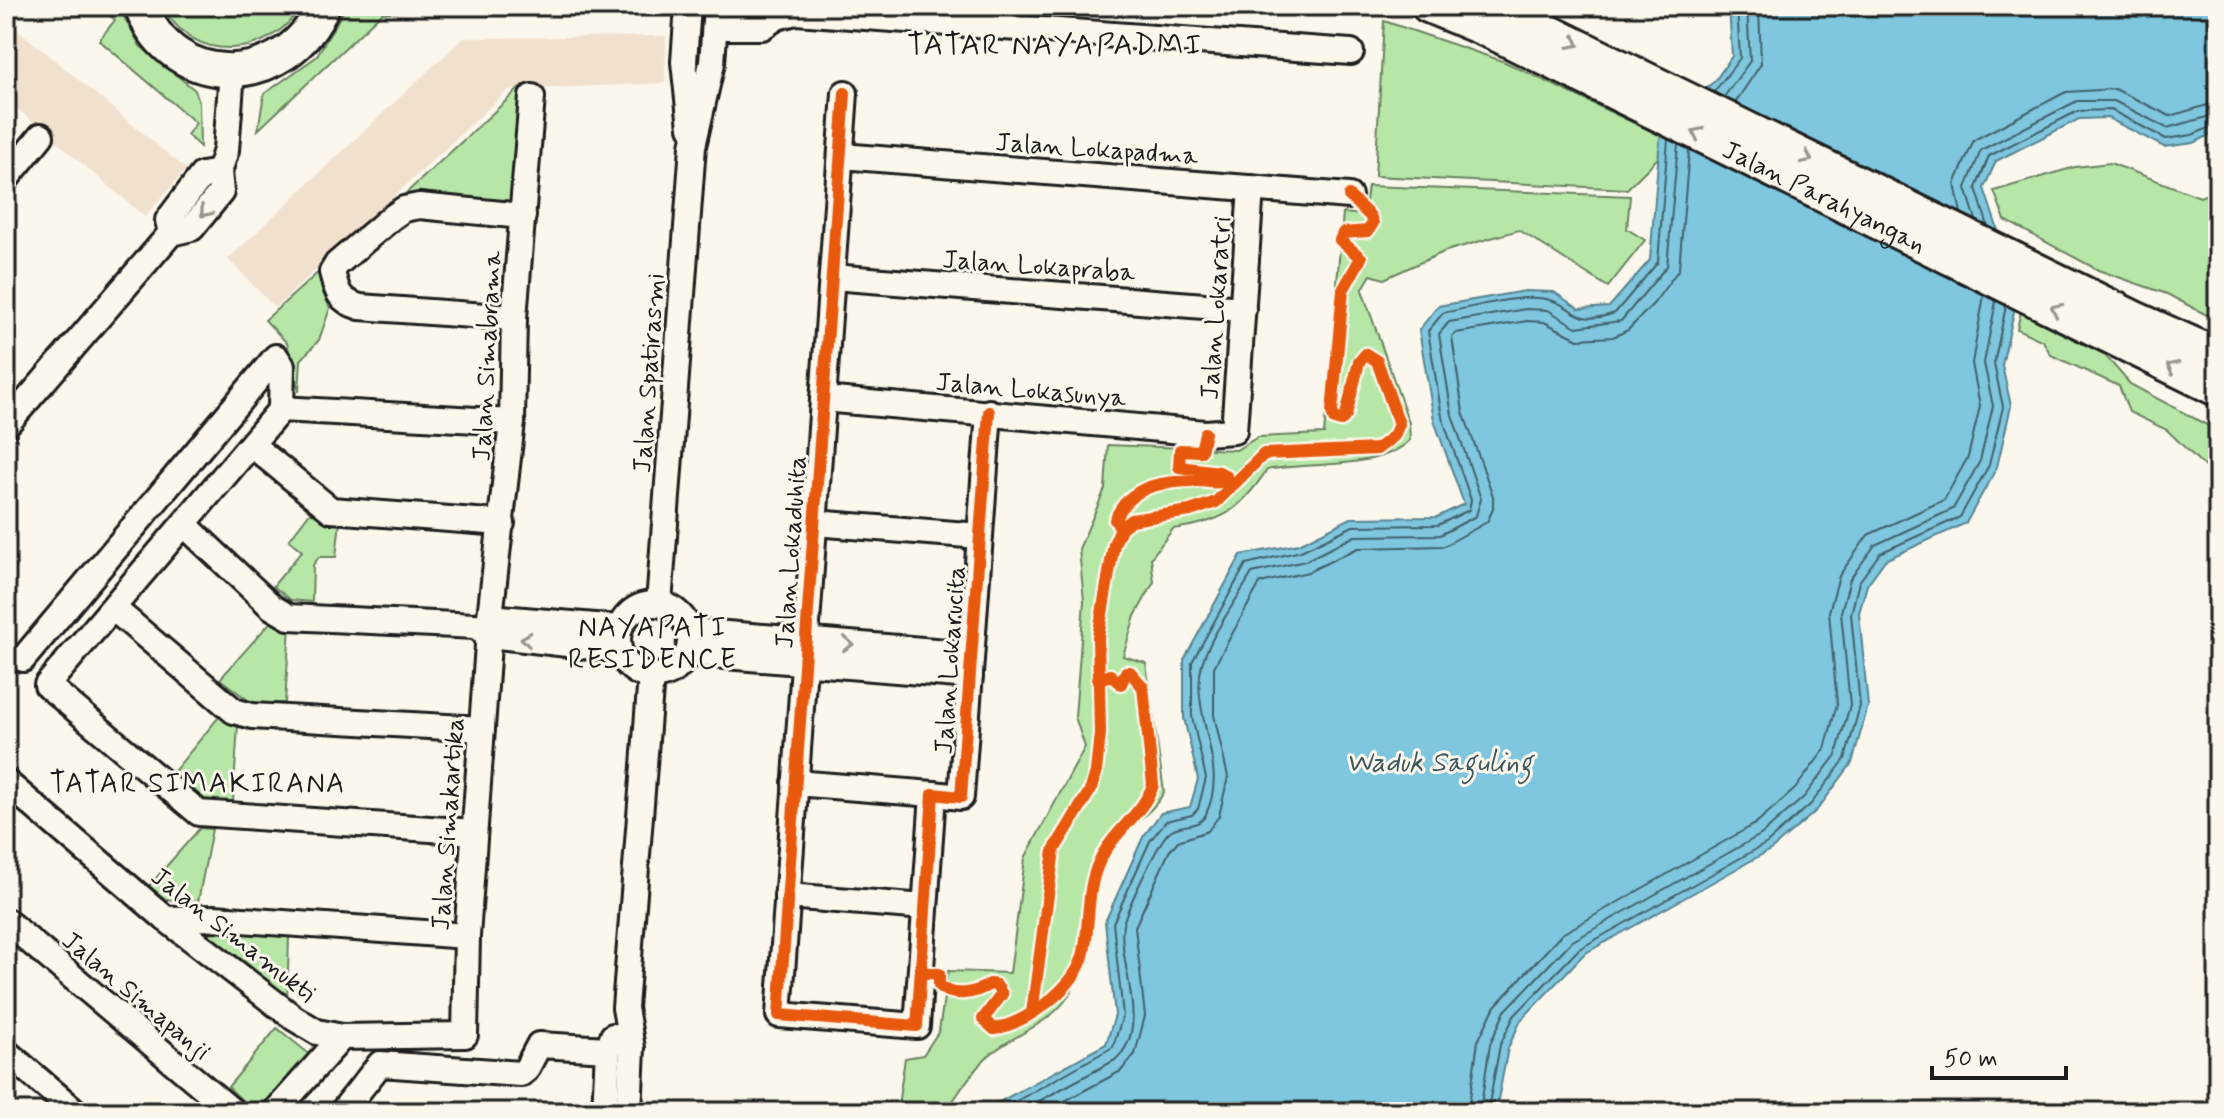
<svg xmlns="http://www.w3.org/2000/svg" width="2224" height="1118" font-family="Mynerve,sans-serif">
	<rect width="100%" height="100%" fill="#fbf7ec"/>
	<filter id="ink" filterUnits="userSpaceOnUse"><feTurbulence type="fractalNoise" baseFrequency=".0125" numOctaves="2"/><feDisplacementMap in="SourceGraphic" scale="16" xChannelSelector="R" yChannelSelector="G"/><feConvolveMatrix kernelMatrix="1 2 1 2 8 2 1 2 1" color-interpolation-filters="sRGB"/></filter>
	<g filter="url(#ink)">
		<g fill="#f0e1ce">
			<polygon points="6,20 186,169 145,217 6,99"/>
			<polygon points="666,36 665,83 508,90 275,308 228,259 463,38"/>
		</g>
		<g fill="#b7e7a7" stroke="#6a8262" stroke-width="2">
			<polygon points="100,6 118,6 140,46 195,90 199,102 200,147 187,135 196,123 99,40 115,20"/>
			<path d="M 163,6 L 301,6 C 270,59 192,65 163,6 Z"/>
			<polygon points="467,6 382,13 258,130 264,94 316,57 346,7"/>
			<polygon points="1384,21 1505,62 1674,142 1627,189 1375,176"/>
			<polygon points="522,86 513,204 403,196"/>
			<polygon points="2110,163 2200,197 2218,190 2218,321 2167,294 2098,270 2005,220 1994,191 2075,167"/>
			<path d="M 1368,186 L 1630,196 L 1627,229 L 1645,240 L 1608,287 L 1519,230 L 1446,251 L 1384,279 L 1371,275 L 1362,290 L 1409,423 L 1410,440 C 1381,470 1307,462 1267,470 C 1238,512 1223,522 1173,529 L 1151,558 L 1154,582 L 1135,616 L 1123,656 L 1146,663 L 1164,792 C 1152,815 1129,824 1114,845 C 1086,882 1101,955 1065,1001 C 1045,1027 1009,1036 986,1058 C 970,1073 958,1095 945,1112 L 936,1112 L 929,1105 L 927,1112 L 897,1112 L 905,1058 L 923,1055 L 939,1031 L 948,971 L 1010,973 L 1025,858 L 1085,747 L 1075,717 L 1084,601 L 1079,549 L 1105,489 L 1108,445 L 1236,450 L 1258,437 L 1324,434 L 1343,213 L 1364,215 Z"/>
			<polygon points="322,269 322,291 330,308 319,340 301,360 299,392 287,343 265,320"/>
			<polygon points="2021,311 2104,354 2130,384 2218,431 2207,469 2167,430 2129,412 2119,386 2051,355 2043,341 2017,329"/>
			<polygon points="312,510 324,520 340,522 336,557 319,557 313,565 312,602 291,600 273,586 302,551 289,540"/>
			<polygon points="275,617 290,626 285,703 252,703 220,679"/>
			<polygon points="222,713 238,725 233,802 205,801 171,775"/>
			<polygon points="200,828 212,829 198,902 165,899 149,886"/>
			<polygon points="195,927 289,936 287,1007"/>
			<polygon points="277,1028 308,1053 310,1060 262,1109 255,1112 228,1087"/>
		</g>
		<polygon fill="#7ec7df" stroke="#578391" stroke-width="2" points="1729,6 2218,6 2218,131 2194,143 2164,147 2108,118 2079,119 1996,161 1984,188 2013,276 2014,312 2002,365 2011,406 1997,467 1966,523 1885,560 1867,585 1859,613 1868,706 1852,763 1817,810 1772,849 1584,954 1521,1020 1508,1048 1497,1105 1501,1112 981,1112 1106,1044 1115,1015 1105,922 1143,837 1161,813 1190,807 1198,779 1184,718 1184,660 1241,555 1299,544 1351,518 1437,517 1464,504 1434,420 1419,330 1438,306 1525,291 1554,292 1579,309 1609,307 1650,260 1660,138 1670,116 1715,81 1732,56"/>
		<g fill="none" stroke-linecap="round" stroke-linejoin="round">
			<g stroke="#43606a" stroke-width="2">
				<polyline points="1714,92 1740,58 1737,6"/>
				<polyline points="1724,97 1750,61 1747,6"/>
				<polyline points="1735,103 1761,64 1759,6"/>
				<polyline points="1961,213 1955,184 1974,140 2066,92 2115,89 2170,116 2218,102"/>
				<polyline points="1976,220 1966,188 1981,150 2077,101 2114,101 2167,128 2218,114"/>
				<polyline points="1988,226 1976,188 1989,156 2078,111 2111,110 2166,139 2192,135 2218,124"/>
				<path d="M 997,1112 L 1113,1047 L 1123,1015 L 1113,923 L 1150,841 L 1166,821 L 1192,815 L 1198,809 L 1206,778 L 1192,717 L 1192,662 L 1246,564 L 1301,551 L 1353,526 L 1438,525 L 1469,510 L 1471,500 L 1442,417 L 1428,331 L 1443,313 C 1471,308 1523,292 1550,300 C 1577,307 1574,327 1615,313 L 1658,262 L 1668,139"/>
				<path d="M 1019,1112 L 1115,1060 C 1153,1028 1117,964 1123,925 C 1126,910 1159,841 1169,832 C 1180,822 1199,830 1206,814 C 1230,765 1189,714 1202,664 C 1208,640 1239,596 1252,573 L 1305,561 L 1355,536 L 1440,535 L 1476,516 L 1481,499 L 1452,415 L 1439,334 L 1449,322 L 1526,309 L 1548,310 L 1576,327 L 1621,321 L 1667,266 L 1678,144"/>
				<polyline points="1044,1112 1121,1071 1135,1054 1145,1016 1135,927 1169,852 1178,841 1208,831 1219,816 1228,777 1214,715 1214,667 1260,583 1308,572 1358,548 1444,546 1487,522 1493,509 1493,496 1463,412 1452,337 1456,333 1527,321 1544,322 1578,339 1613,337 1628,330 1654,303 1679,269 1689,150"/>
				<polyline points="1468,1112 1478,1041 1495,1006 1562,934 1755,824 1795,789 1825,749 1837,704 1829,612 1839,576 1868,535 1944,500 1968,457 1980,406 1972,363 1984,295"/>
				<polyline points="1480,1112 1490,1044 1505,1011 1571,942 1762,834 1804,797 1836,755 1850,705 1841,612 1850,579 1875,545 1953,509 1980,461 1993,406 1984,363 1996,301"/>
				<polyline points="1492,1112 1489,1104 1500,1045 1514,1016 1579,949 1767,843 1811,804 1845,759 1860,706 1851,614 1859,582 1880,553 1960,517 1989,465 2003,407 1994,364 2006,306"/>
			</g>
			<defs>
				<g id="minor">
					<polyline points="688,6 684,62 691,127"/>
					<polyline points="715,27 762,27 777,17 796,12 1351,52"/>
					<polyline points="845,93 779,1015 917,1026 933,794 961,797 989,412"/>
					<polyline points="841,156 1349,196"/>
					<polyline points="219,172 226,150 232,71"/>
					<polyline points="6,179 41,136"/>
					<polyline points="832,277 1243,309"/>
					<path d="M 514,318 L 360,307 C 339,301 337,292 332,272 L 337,264 L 391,218 L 404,209 L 419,206 L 523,216"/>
					<polyline points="823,399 1205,433 1234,431 1251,188"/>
					<polyline points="6,425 171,233 192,228 221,192 219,172 202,175 168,220 171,233"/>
					<polyline points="252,445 331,510 502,523"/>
					<polyline points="814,523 980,536"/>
					<polyline points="185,525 272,607 289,617 475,626 489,635 619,650"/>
					<circle cx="654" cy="640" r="36"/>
					<polyline points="659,604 693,146 712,63 716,6"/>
					<polyline points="113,608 234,711 252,716 482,729"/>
					<polyline points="490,617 619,628"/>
					<polyline points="690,631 971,654"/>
					<polyline points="688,653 970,676"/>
					<polyline points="23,659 276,357 282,366 281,409"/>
					<polyline points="6,782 166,919 294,1018 317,1032 342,1037 465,1035 467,936 490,617 512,422 514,318 532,97"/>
					<polyline points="795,783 933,794"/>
					<polyline points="474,832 199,813 47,685 281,409 512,422"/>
					<polyline points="787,896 925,907"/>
					<polyline points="166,919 214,918 467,936"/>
					<polyline points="6,921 233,1112"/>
					<polyline points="6,1052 76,1112"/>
					<polyline points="275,1112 342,1037"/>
					<polyline points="342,1112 380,1064 521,1074 526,1070 539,1045 608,1049"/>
					<polyline points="605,1112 608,1049 613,1036"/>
					<polyline points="629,1112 632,1048 625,1008 651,676"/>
				</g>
				<g id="major">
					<path d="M 141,6 C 173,94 288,89 323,6"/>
					<path id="s1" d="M 1428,6 L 1493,33 L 2218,390"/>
					<polyline points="1497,6 2135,318 2218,355"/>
				</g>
			</defs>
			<use href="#minor" stroke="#1c1c1c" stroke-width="30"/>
			<use href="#major" stroke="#1c1c1c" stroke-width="38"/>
			<use href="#minor" stroke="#fbf7ec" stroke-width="24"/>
			<use href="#major" stroke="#fbf7ec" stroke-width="32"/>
			<defs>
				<g id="cycleway">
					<polyline points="845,93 779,1015 917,1026 933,794 961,797 989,412"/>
					<path d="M 1121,528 L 1115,520 C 1130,484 1164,481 1200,481 C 1209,482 1216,484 1225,481 L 1226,476 L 1219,472 L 1179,467 L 1180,450 L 1201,451 L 1205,433"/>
					<path d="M 921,972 L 939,974 L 939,985 C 952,999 976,993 990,984 L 996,985 L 1002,994 L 983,1019 L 994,1029 C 1027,1023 1077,987 1084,952 C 1090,922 1086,888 1100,860 C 1113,832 1143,814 1153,785 L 1143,687 L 1130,672 L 1126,672 L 1121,684 L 1110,675 L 1098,680"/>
					<polyline points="1032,1013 1054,850 1091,789 1096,772 1100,733 1098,637 1114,544 1121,528 1131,520 1190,511 1216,502 1264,454 1377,449 1394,436 1399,424 1377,361 1366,354 1359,362 1346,415 1341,421 1334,419 1332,412 1343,290 1361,258 1340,240 1343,233 1368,231 1373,223 1370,216 1349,196"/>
				</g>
			</defs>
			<use href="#cycleway" stroke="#fbf7ec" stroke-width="17"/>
			<use href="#cycleway" stroke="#e8590c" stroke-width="12"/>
		</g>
		<defs><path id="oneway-chevron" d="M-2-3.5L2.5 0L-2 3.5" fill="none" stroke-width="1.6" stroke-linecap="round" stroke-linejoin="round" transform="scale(2)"/></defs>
		<g stroke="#97948e">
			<use href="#oneway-chevron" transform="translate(1574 43) rotate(26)"/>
			<use href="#oneway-chevron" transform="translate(1697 133) rotate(-154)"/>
			<use href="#oneway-chevron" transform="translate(1807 158) rotate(26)"/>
			<use href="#oneway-chevron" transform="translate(205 212) rotate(129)"/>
			<use href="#oneway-chevron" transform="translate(2056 309) rotate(-154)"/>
			<use href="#oneway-chevron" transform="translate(2172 367) rotate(-153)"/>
			<use href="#oneway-chevron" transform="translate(526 639) rotate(-173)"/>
			<use href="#oneway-chevron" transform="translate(848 644) rotate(4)"/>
		</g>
	</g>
	<g text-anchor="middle" stroke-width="6" stroke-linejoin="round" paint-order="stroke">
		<g font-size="26" fill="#1c1c1c" stroke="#fbf7ec">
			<text transform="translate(1097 148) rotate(4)" y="9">Jalan Lokapadma</text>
			<text dy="9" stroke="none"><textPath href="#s1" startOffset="440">Jalan Parahyangan</textPath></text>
			<text transform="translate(1039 265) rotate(4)" y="9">Jalan Lokapraba</text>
			<text transform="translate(1215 308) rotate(-86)" y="9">Jalan Lokaratri</text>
			<text transform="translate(486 356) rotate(-87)" y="9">Jalan Simabrama</text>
			<text transform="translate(648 373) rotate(-86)" y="9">Jalan Spatirasmi</text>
			<text transform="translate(1031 389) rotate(5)" y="9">Jalan Lokasunya</text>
			<text transform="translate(790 552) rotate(-86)" y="9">Jalan Lokaduhita</text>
			<text transform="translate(949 660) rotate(-86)" y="9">Jalan Lokarucita</text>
			<text transform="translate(447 824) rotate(-86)" y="9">Jalan Simakartika</text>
			<text transform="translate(234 934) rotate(38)" y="9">Jalan Simamukti</text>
			<text transform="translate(137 995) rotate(40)" y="9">Jalan Simapanji</text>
		</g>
		<g font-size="28" letter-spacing="2" fill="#1c1c1c" stroke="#fbf7ec">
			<text x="653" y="636">NAYAPATI<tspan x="653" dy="32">RESIDENCE</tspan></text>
			<text x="198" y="792">TATAR SIMAKIRANA</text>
		</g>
		<g font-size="28" font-style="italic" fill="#3e5860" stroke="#fbf7ec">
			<text x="1439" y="771">Waduk Saguling</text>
		</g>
		<g font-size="30" letter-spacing="2" fill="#1c1c1c" stroke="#fbf7ec">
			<text x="1055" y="54">TATAR NAYAPADMI</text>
		</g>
	</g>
	<rect width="2224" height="1118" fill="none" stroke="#fbf7ec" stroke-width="32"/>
	<rect x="16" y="16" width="2192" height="1086" fill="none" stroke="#1c1c1c" stroke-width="3" filter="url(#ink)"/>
	<path d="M1932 1066v12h134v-12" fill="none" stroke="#1c1c1c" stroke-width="4"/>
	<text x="1944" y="1066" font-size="24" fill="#1c1c1c" stroke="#fbf7ec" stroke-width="6" paint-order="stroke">50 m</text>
</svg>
